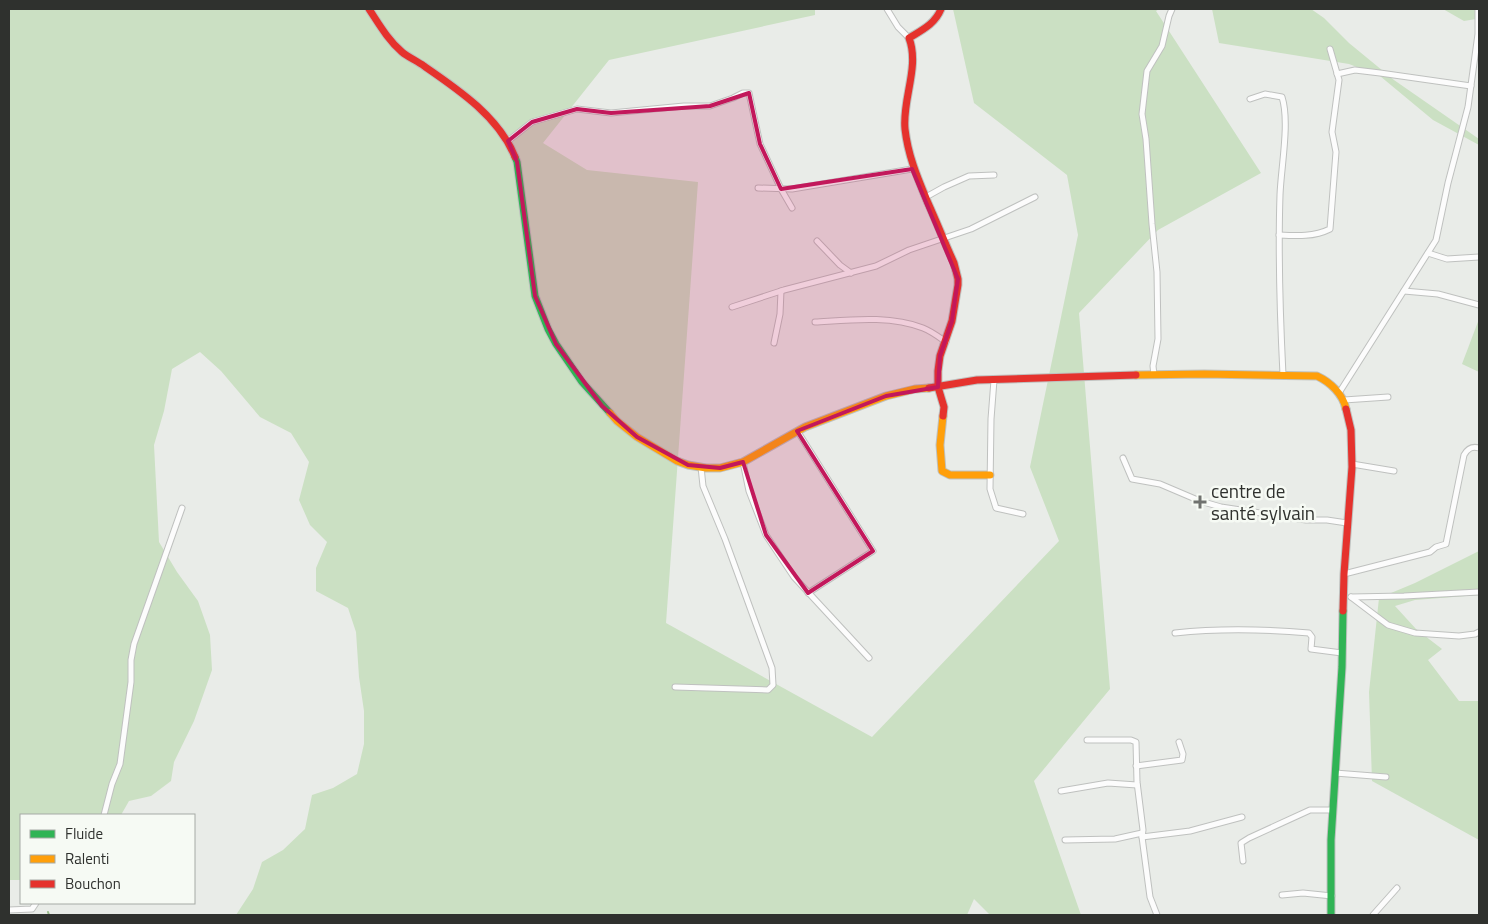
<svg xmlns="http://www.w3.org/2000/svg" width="1488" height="924" font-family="'Titillium Web',sans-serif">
	<rect width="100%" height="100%" fill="#e9ece8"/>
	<g fill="#cbe0c3">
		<polygon points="9,9 815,9 815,15 609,60 543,143 587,170 698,182 666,623 872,737 1059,541 1030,467 1078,235 1067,175 974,103 953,9 1159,9 1156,11 1261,173 1158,230 1079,313 1110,689 1034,781 1081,915 990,915 974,899 967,915 236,915 253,889 262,862 283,850 305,829 312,795 333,788 357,774 364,744 364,711 359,677 356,632 348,608 316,591 316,568 327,542 310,525 299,500 309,462 291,433 260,417 221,371 200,352 172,369 164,411 154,445 159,542 177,572 198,601 210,635 212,670 194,721 174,762 171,781 151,796 129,801 121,815 21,815 21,880 9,880"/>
		<polygon points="1212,9 1311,9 1324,18 1349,43 1394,80 1479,139 1479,145 1433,120 1380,76 1349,64 1219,43"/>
		<polygon points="1443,9 1479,9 1476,19 1464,21"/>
		<polygon points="1479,319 1479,372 1462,364"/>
		<polygon points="1479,551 1479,595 1415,600 1395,606 1416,629 1442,649 1428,660 1459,701 1479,701 1479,840 1372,781 1369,692 1379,598 1415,583"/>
	</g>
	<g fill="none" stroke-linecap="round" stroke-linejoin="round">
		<polyline stroke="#99bc8a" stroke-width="2" points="48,912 49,915"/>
		<defs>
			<g id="street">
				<polyline points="887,9 898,27 909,38"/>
				<polyline points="1337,74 1355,70 1380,73 1471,86"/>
				<path d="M 1250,99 L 1265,94 L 1282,97 C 1290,122 1281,167 1280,195 C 1278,255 1280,315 1283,375"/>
				<polyline points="508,141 532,122 577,109 611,113 684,106 710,106 733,98 743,93 749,93 760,144 781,189 792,208"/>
				<polyline points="758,188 792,189 912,169"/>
				<polyline points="926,197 944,187 969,176 994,175"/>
				<path d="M 1279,235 C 1297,236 1314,237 1330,229 L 1336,152 L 1332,132 L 1339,80 L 1330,49"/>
				<polyline points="817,241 840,265 851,273"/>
				<polyline points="1428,253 1447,259 1479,257"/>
				<polyline points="1404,291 1438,294 1479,305"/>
				<polyline points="732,307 784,290 876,266 909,250 971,229 1035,197"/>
				<path d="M 815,322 C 849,320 890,315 923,328 C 931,331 939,337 946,342"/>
				<polyline points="774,343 780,314 781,291"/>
				<polyline points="1154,375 1153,366 1158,339 1157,272 1152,224 1146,139 1142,114 1147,71 1162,46 1169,16 1172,9"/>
				<polyline points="994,380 991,419 990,489 996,508 1023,514"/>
				<polyline points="1339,393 1436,240 1448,183 1468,107 1478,34 1478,9"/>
				<polyline points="1344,400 1388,397"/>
				<polyline points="798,432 873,551 808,593"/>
				<polyline points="1123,458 1132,479 1160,484 1200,501 1221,507 1306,520 1327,520 1347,523"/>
				<polyline points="743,462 749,491 766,535 794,577 869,658"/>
				<polyline points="1352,464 1394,471"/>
				<path d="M 1344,574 L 1430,552 L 1436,547 L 1446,544 L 1464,455 C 1468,448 1472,446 1479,448"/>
				<polyline points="1351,597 1388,625 1415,633 1459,636 1475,634 1479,632"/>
				<polyline points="1351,597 1404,596 1479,592"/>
				<path d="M 1175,633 C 1220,628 1264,629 1309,633 L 1312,637 L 1311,649 L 1342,653"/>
				<polyline points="675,687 768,690 773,685 772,668 725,539 703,486 701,467"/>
				<polyline points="1087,740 1131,740 1136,742 1137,782 1143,830 1142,837 1150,897 1157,915"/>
				<polyline points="1136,766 1182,760 1183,754 1179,742"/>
				<polyline points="1335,773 1386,777"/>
				<polyline points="1061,791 1108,783 1137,785"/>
				<polyline points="104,815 112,784 120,764 131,682 131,660 134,644 182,508"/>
				<polyline points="1142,837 1190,831 1242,817"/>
				<polyline points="1065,840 1115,839 1142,833"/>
				<polyline points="1243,861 1241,843 1249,838 1310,810 1333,810"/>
				<polyline points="1282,895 1303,893 1332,896"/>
				<polyline points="9,910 32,909 36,903"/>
				<polyline points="1373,915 1397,888"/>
			</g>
			<g id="fast">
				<polyline points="515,157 517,162 535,296 548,329 556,344 582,382 610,413"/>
				<polyline points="1331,915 1331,840 1342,667 1343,611"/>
			</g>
			<g id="slow">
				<path d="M 1136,375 L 1204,374 L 1317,376 C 1330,382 1343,394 1346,409"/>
				<polyline points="610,413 617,421 637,437 677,461 688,465 706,468 720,468 743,462 805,427 886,396 915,389 929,388"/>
				<polyline points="943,416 940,445 942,471 950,475 990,475"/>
			</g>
			<g id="jam">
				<path d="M 369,9 C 379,24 388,40 402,52 C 408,57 417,61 424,66 C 459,90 499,117 515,157"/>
				<path d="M 941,9 C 935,24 922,30 909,38 C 920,67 902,99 905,129 C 908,156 918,179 928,203 C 937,223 945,243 954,263 L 958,279 L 958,285 L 952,321 L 940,356 L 938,371 L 938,387 L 944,407 L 943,416"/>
				<polyline points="929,388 977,380 1136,375"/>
				<polyline points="1343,611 1344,574 1352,467 1351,430 1346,409"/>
			</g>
		</defs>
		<use href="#street" stroke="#bfc1bf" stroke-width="7"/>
		<use href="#fast" stroke="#bfc1bf" stroke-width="9"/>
		<use href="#slow" stroke="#bfc1bf" stroke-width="9"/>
		<use href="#jam" stroke="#bfc1bf" stroke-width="9"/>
		<use href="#street" stroke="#fcfcfc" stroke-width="5"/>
		<use href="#fast" stroke="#30b455" stroke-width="7"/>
		<use href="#slow" stroke="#ff9f0a" stroke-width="7"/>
		<use href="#jam" stroke="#e5322d" stroke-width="7"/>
	</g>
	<path fill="#c2185b" fill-opacity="0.2" stroke="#c2185b" stroke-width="4" stroke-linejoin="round" d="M 749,93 L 760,144 L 781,189 L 912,169 L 958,279 L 952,321 L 940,356 L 938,387 L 886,396 L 797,431 L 873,551 L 808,593 L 766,535 L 743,462 L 720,468 L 688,465 L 637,437 L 602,406 L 556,344 L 535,296 L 517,162 L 508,141 L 532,122 L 577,109 L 611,113 L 710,106 Z"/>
	<path fill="#70726f" stroke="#f6faf4" stroke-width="2" d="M1197.5 494.5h5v5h5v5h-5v5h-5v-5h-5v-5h5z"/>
	<g text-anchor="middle" stroke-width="5" stroke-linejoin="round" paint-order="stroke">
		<g font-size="19" fill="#2f312e" stroke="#f6faf4" text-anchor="start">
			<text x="1211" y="498">centre de<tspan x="1211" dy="22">santé sylvain</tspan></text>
		</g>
	</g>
	<rect width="1488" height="924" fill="none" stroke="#2f312e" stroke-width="20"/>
	<rect x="20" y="814" width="175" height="90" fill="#f6faf4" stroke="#a6aaa5"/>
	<rect x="30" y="830" width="25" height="8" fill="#30b455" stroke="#a6aaa5"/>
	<text x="65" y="839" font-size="15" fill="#2f312e">Fluide</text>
	<rect x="30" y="855" width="25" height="8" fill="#ff9f0a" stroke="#a6aaa5"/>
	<text x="65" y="864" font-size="15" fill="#2f312e">Ralenti</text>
	<rect x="30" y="880" width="25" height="8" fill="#e5322d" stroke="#a6aaa5"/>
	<text x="65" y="889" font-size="15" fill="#2f312e">Bouchon</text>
</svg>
